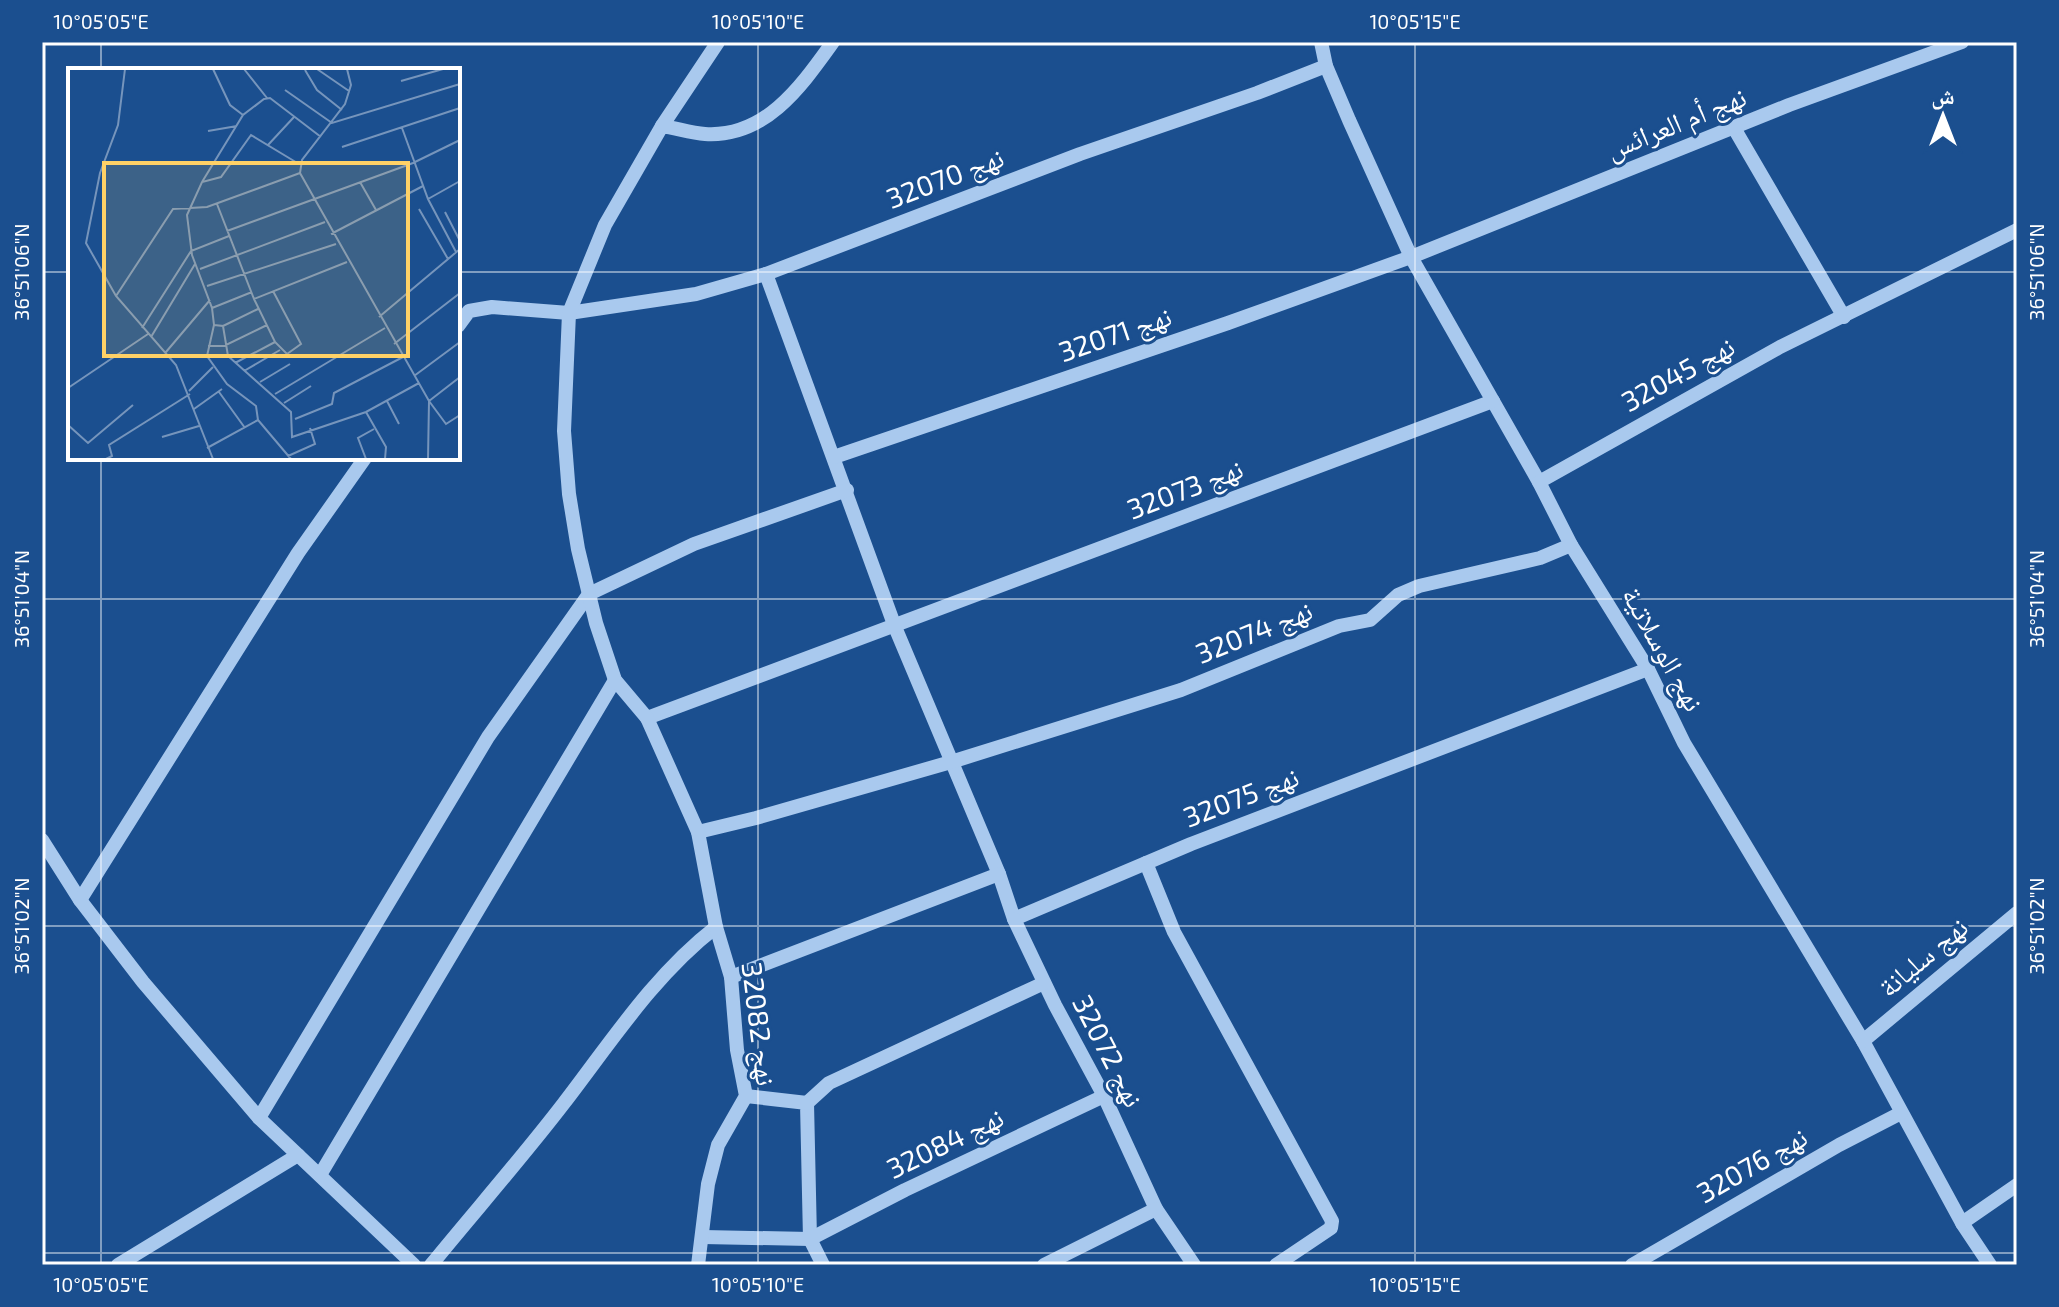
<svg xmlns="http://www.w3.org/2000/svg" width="2059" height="1307" font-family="'Exo 2','Noto Naskh Arabic',sans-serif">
	<rect width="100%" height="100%" fill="#1b4f8f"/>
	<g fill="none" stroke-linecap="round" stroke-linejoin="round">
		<g stroke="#a9c9ee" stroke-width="14">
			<polyline points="1321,42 1326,66 1349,120 1411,257 1539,482 1571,545 1648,669 1684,743 1863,1041 1962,1223 1990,1265"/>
			<polyline points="662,126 718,42"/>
			<polyline points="1734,128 1844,317"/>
			<polyline points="766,274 895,627 999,874 1014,919 1191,844 1648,669"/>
			<polyline points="458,326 469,311 492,307 569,313 696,294 766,274 1080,154 1257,93 1326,66"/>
			<polyline points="834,457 1228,323 1411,257 1789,105 1962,42"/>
			<polyline points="1539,482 1780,347 2017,230"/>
			<polyline points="647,718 1493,401"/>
			<polyline points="698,832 756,818 951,762 1181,690 1339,626 1370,620 1398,595 1419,586 1540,558 1571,545"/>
			<polyline points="42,840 80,900 143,982 259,1118 414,1265"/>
			<polyline points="1146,863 1174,932 1332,1221 1331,1228 1276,1265"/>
			<polyline points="80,900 298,553 365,458"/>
			<polyline points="1014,919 1055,1005 1104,1096 1156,1209 1194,1265"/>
			<polyline points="731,977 999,874"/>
			<polyline points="1863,1041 2017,913"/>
			<polyline points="746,1096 807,1103 810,1239 823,1265"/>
			<polyline points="807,1103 829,1083 1044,983"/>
			<polyline points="259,1118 488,737 589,594 694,544 847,490"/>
			<polyline points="320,1175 615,680"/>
			<polyline points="1962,1223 2017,1185"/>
			<polyline points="703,1237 810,1239 905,1190 1104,1096"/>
			<polyline points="118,1265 298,1155"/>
			<path d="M 431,1265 C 475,1211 521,1159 564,1103 C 611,1042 654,975 716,927"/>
			<path d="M 698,1265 L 708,1184 L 718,1145 L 746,1096 L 737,1050 L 731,977 L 716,927 L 698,832 L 647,718 L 615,680 L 596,623 L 578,549 L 569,494 L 564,431 L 569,313 L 605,225 L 662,126 C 676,128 691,133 705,134 C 766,138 802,85 833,42"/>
			<polyline points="1044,1265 1156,1209"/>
			<polyline points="1632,1265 1839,1145 1901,1113"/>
		</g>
	</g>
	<path fill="none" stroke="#fff" stroke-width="2" stroke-opacity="0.45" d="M 101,42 L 101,70M 758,42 L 758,1265M 1415,42 L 1415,1265M 42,272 L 70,272M 458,272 L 2017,272M 101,458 L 101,1265M 42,599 L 2017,599M 42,926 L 2017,926M 42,1253 L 2017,1253"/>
	<g text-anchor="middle" stroke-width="6" stroke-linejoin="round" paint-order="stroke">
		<g font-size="28" fill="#fff" stroke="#1b4f8f">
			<text transform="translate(1676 123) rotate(-22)" y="10">نهج أم العرائس</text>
			<text transform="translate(945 178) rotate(-21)" y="10">نهج 32070</text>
			<text transform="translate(1115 334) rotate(-19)" y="10">نهج 32071</text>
			<text transform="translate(1678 374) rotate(-29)" y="10">نهج 32045</text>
			<text transform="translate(1185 489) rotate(-21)" y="10">نهج 32073</text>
			<text transform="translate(1254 632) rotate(-22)" y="10">نهج 32074</text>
			<text transform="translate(1663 649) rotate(61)" y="10">نهج الوسلاتية</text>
			<text transform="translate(1241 797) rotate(-21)" y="10">نهج 32075</text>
			<text transform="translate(1923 957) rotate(-40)" y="10">نهج سليانة</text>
			<text transform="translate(759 1024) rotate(83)" y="10">نهج 32082</text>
			<text transform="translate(1108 1051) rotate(63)" y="10">نهج 32072</text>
			<text transform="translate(945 1143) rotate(-26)" y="10">نهج 32084</text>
			<text transform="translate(1752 1165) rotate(-30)" y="10">نهج 32076</text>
		</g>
	</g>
	<g transform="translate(68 68)">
		<rect width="392" height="392" fill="#1b4f8f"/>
		<path fill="none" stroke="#7695bc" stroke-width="2" d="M 57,1 L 50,57 L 32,105 L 18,175 L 48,228 L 108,297 L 145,391M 145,1 L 162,37 L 175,47M 176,1 L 199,30M 249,1 L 281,23M 279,1 L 283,17 L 277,36 L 234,92 L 232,105 L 361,333 L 378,356 L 392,347M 237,2 L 249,22 L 274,42M 333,13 L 375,1M 217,22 L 264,55 L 392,16M 334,60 L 360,131 L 388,184M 140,63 L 169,58M 200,77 L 226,49M 274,79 L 392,40M 134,114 L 175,47 L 196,31 L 202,30 L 253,69M 292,114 L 308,142M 360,131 L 392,113M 149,136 L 186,231 L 279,194M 351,141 L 380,191M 377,144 L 392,173M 159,163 L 345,95 L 392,72M 263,166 L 355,118M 132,201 L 257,154M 139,218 L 268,176M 48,228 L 105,141 L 139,139 L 232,105M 186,231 L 207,274 L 219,286 L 233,276 L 205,223M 144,240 L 184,224M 311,249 L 392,181M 146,257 L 155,258 L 160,288 L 223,344 L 224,369 L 298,344 L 351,315M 155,258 L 190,241M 74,260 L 123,183 L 161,168M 83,269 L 127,196M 326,276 L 392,225M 140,278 L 156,278 L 199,257M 98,284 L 142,232M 167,295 L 207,274M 176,303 L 212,282M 346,308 L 392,274M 192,314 L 222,296M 0,320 L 80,266M 121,323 L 145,299M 151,324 L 177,360M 207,326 L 317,260M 319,333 L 331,356M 361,333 L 392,309M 216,335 L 243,318M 126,341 L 154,321M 298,344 L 318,379 L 317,391M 227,351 L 264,336 L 266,325 L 335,289M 0,357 L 20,375 L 65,337M 94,369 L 131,358M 139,380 L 190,352M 220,388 L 247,376 L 242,360M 38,391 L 44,388 L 41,377 L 122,326M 223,391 L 190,352 L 188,338 L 159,316 L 139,288 L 146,257 L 144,240 L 124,187 L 119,147 L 134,114 L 153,109 L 183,67 L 231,96M 298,391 L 290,370 L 306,361M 360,391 L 361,333"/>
		<path fill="#ffd166" fill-opacity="0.15" stroke="#ffd166" stroke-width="4" d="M 36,95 L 340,95 L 340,288 L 36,288 Z"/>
		<rect width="392" height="392" fill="none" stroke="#fff" stroke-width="4"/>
	</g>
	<rect width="2059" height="1307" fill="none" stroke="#1b4f8f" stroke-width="88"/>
	<g transform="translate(1943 116)" stroke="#1b4f8f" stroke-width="6" paint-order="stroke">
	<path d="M0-6L14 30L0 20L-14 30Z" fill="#ffffff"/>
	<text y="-12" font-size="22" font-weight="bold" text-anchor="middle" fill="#ffffff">ش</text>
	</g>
	<rect x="44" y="44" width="1971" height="1219" fill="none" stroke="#fff" stroke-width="3"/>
	<g font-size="20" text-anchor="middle" fill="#fff">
		<text x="101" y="29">10°05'05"E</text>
		<text x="758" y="29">10°05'10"E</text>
		<text x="1415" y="29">10°05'15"E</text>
		<text transform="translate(22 272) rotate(-90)" y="7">36°51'06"N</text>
		<text transform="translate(2037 272) rotate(-90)" y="7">36°51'06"N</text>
		<text transform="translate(22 599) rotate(-90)" y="7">36°51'04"N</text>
		<text transform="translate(2037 599) rotate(-90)" y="7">36°51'04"N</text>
		<text transform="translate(22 926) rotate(-90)" y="7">36°51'02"N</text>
		<text transform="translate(2037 926) rotate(-90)" y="7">36°51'02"N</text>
		<text x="101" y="1292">10°05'05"E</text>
		<text x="758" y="1292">10°05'10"E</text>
		<text x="1415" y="1292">10°05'15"E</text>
	</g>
</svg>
